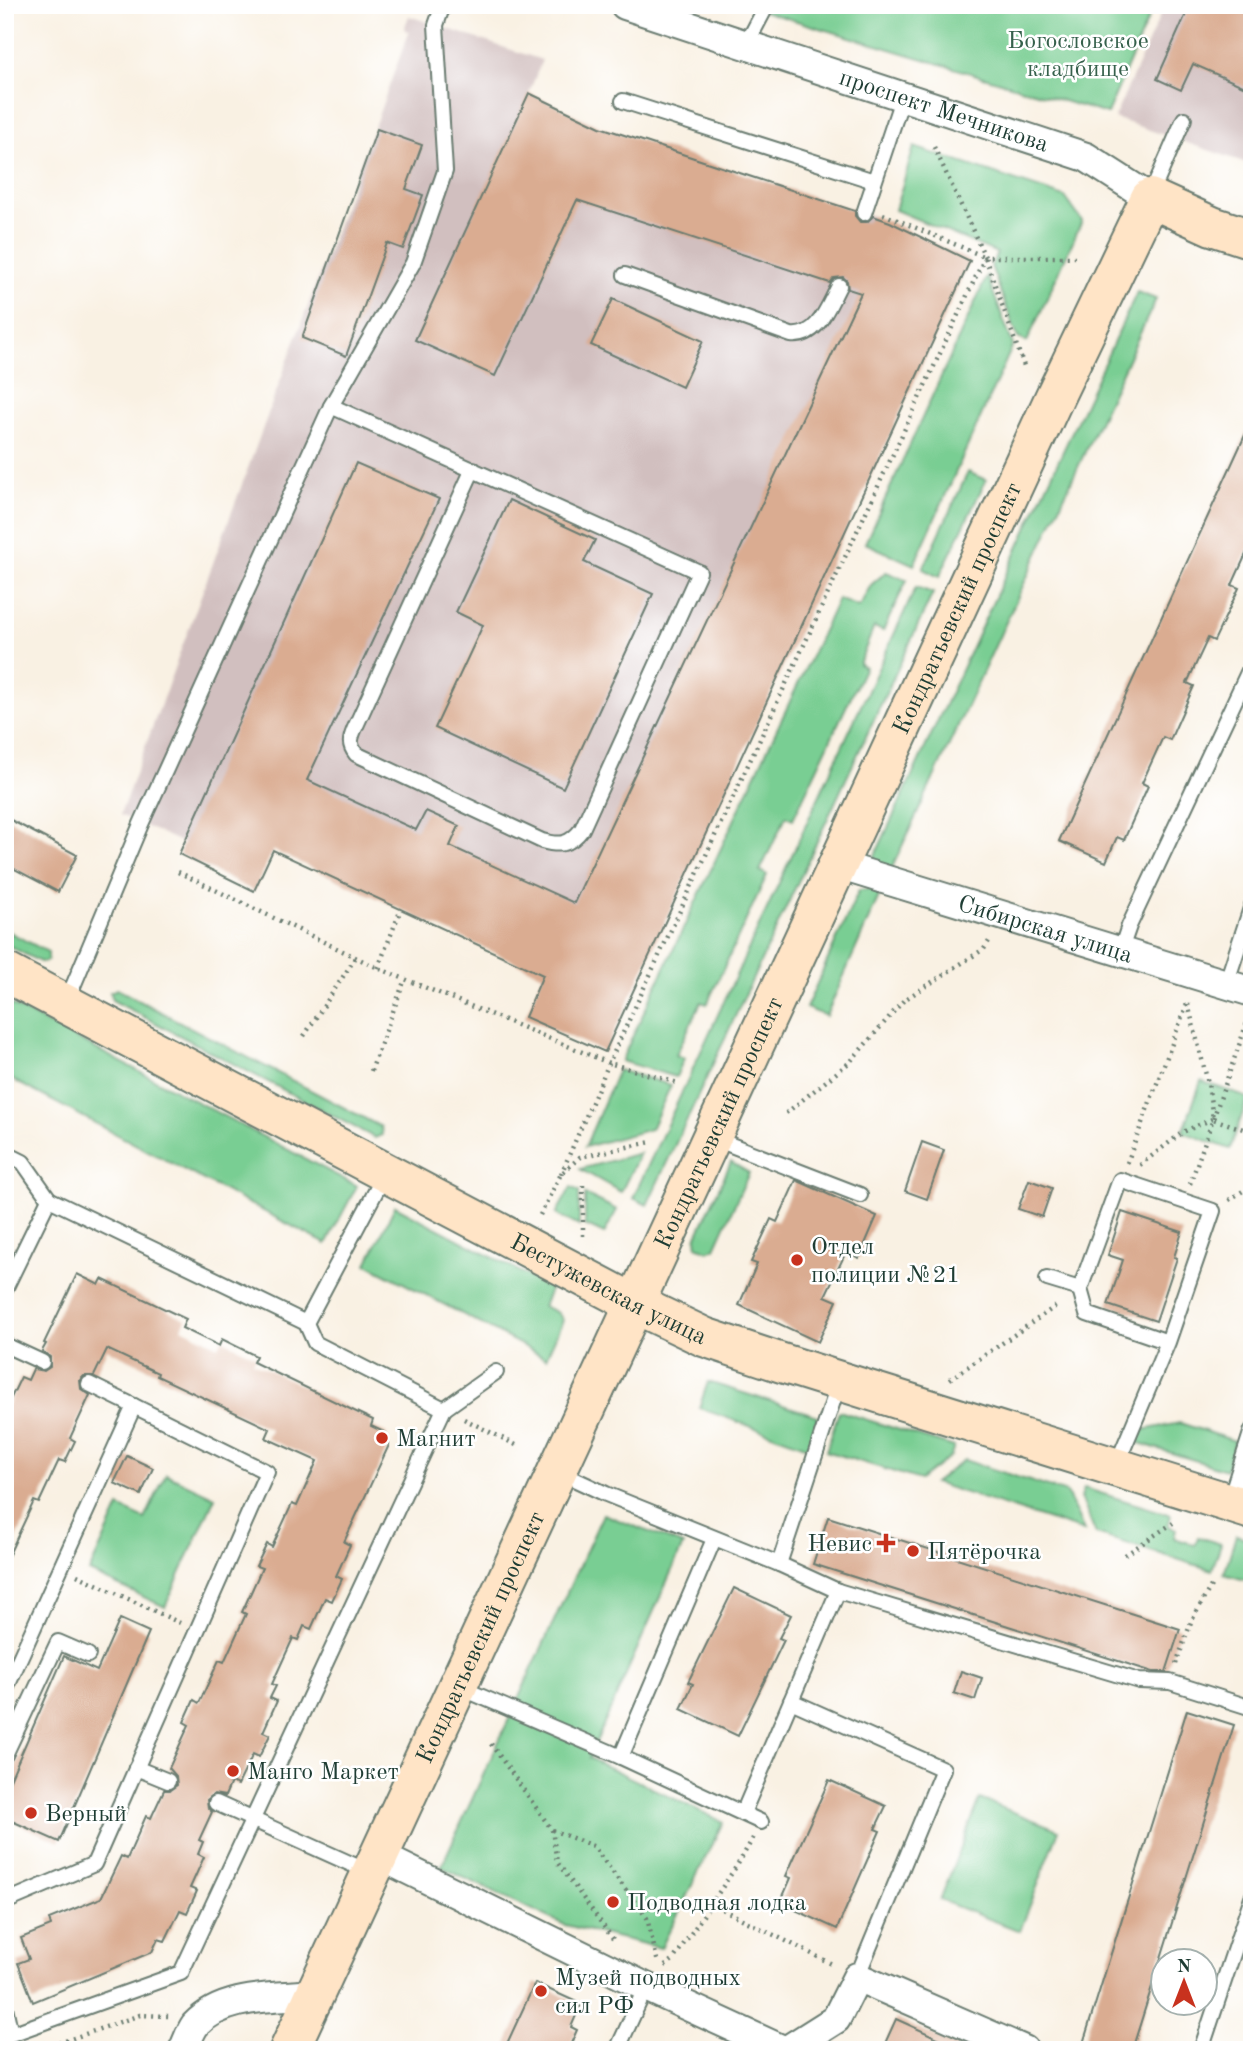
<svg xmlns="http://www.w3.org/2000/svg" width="1257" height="2055" font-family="'Old Standard TT',serif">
	<rect width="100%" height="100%" fill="#fff"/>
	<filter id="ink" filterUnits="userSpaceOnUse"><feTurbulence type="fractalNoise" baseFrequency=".0143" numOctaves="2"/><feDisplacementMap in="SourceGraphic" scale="14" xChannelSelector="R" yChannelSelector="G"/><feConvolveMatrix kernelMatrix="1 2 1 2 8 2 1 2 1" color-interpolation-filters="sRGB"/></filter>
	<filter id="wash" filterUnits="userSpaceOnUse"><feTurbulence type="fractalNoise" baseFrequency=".00686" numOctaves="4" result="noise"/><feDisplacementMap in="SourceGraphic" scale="28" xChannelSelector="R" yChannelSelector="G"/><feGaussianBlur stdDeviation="1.57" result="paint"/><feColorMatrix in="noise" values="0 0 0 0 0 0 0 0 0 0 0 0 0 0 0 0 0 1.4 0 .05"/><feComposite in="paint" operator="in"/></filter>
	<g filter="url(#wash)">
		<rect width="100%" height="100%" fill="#f9f1e3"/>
		<g fill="#d1bfbf">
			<polygon points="1165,5 1252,5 1252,165 1114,118"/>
			<polygon points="409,16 542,60 529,93 600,127 890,222 970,261 605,1052 525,1017 543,974 273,850 254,891 179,854 183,843 120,815 409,32 404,29"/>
		</g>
		<g fill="#79ce93" stroke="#4c8664" stroke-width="2">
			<polygon points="743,5 1154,5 1107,114"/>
			<polygon points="914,147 1065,197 1082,221 1027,342 1018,338 991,266 997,253 895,210"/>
			<polygon points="987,276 1013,345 914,565 865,543"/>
			<polygon points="1137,292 1156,299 891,870 872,862"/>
			<polygon points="968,472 986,480 939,577 923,569"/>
			<polygon points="886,572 907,580 883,631 874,627 859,664 865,667 793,819 786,816 760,871 767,875 707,1004 701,1002 676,1055 684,1058 676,1077 621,1061 838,599 859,607 871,585"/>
			<polygon points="916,587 933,593 647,1205 633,1198"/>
			<polygon points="883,887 826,1016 806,1008 859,890"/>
			<polygon points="5,930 48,952 48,959 45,962 40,962 5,944"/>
			<polygon points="117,989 381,1127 382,1135 375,1138 112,1000 110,992"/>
			<polygon points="5,1001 357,1186 326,1244 5,1076"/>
			<polygon points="618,1070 671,1085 651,1129 585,1147"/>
			<polygon points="1201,1081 1248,1098 1230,1149 1183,1132"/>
			<polygon points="640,1153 621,1192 580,1169"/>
			<polygon points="731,1162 749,1173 715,1248 708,1251 697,1246 696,1238"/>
			<polygon points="571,1187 579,1191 579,1226 556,1214"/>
			<polygon points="585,1194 617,1210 604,1234 585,1225"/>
			<polygon points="395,1206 551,1288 543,1306 558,1313 563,1320 546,1358 367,1264"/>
			<polygon points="708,1382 818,1416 808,1447 699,1408"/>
			<polygon points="839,1411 954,1447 951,1456 920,1480 826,1451"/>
			<polygon points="1180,1423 1235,1441 1226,1470 1133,1441 1137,1431"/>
			<polygon points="964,1460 1067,1493 1084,1531 934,1483"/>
			<polygon points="166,1474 215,1497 165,1607 89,1572 119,1507 145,1519"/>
			<polygon points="1084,1488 1171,1515 1168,1526 1176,1529 1174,1538 1195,1545 1198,1537 1221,1544 1212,1570 1096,1534 1081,1498"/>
			<polygon points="603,1514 683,1545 589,1758 723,1822 661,1948 565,1925 441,1867"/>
			<polygon points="1236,1535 1252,1540 1252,1582 1224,1574"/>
			<polygon points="980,1799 1059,1830 1020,1931 940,1900"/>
		</g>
		<g id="blocks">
			<g fill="#daac91">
				<polygon points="1190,5 1252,5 1252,90 1193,64 1181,90 1157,79"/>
				<polygon points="529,93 600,127 855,211 855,216 860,222 867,222 873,216 890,222 970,261 605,1052 525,1017 543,975 273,850 254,891 179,854 356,463 439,499 307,780 416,830 426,811 459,826 450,846 574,903 861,293 848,289 847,281 843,277 834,278 830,283 577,200 495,376 415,340"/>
				<polygon points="377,129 422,145 406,189 423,195 403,249 387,243 346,356 302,338"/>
				<polygon points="613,299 703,341 682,387 591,345"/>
				<polygon points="1252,420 1252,541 1232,585 1239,588 1214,641 1208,638 1187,683 1194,686 1170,740 1163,737 1142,783 1148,786 1124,840 1117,837 1106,862 1059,841"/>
				<polygon points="509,500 595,540 584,562 653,594 563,788 435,728 483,625 456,612"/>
				<polygon points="5,817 77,855 58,892 5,864"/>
				<polygon points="922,1142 944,1150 927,1199 905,1191"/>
				<polygon points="796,1180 877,1216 859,1258 846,1252 825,1296 837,1301 818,1342 739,1305 757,1264 751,1262 771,1219 777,1222"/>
				<polygon points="1029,1180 1052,1188 1042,1217 1018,1209"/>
				<polygon points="1122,1212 1182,1232 1174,1257 1177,1258 1156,1321 1108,1305 1123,1260 1108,1255"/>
				<polygon points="77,1274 99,1285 102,1279 186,1319 182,1328 219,1346 222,1339 256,1356 253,1362 373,1420 371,1426 386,1433 389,1445 344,1542 350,1545 336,1576 342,1579 332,1601 325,1598 311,1629 304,1626 298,1640 293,1638 272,1684 276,1686 270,1698 277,1701 263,1732 270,1735 259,1757 253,1754 238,1785 231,1782 225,1796 214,1794 207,1800 208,1808 212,1812 199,1840 203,1842 198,1854 204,1857 190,1888 197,1891 187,1913 180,1910 165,1941 158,1939 152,1952 33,2002 18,1963 29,1959 21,1938 51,1926 49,1919 101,1898 121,1856 127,1859 146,1816 151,1818 164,1790 170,1790 177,1785 176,1776 169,1768 189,1725 184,1722 194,1700 199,1703 219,1660 224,1662 246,1614 242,1612 262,1568 256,1566 267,1544 272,1547 292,1504 297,1506 317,1461 266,1438 270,1429 157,1376 158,1373 107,1349 94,1376 84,1376 80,1380 81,1389 90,1395 70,1438 75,1441 65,1462 59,1460 39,1503 34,1501 5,1563 5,1410 21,1377 28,1380 33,1369 44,1371 50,1367 50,1357 42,1351 46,1344 44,1343"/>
				<polygon points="127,1456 153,1468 141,1495 114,1483"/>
				<polygon points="828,1517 1180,1629 1166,1672 1153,1672 813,1564"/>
				<polygon points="734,1588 791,1615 779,1638 784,1640 738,1736 681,1709 693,1684 688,1682"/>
				<polygon points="120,1619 149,1632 59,1842 5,1818 5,1791 64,1656 97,1671"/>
				<polygon points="961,1671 982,1678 975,1700 954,1693"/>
				<polygon points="1187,1710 1234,1725 1160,1961 1132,2050 1081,2050"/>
				<polygon points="829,1780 886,1806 875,1829 880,1831 837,1929 780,1903 791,1878 786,1876"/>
				<polygon points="535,1983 581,2004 571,2027 577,2030 568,2050 504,2050"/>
				<polygon points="896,2019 964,2050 882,2050"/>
			</g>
		</g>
	</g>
	<g filter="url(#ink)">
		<use href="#blocks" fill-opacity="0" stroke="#6b7c71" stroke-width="2"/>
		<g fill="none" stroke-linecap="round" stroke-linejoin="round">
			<defs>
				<g id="lane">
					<polyline points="746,45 767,5"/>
					<polyline points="623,101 874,181"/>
					<polyline points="1150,197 1184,119"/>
					<polyline points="864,213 903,96"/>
					<path d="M 625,275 L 791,335 C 818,338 828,306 839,286"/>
					<polyline points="331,406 413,263 445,171 436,25 443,5"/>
					<polyline points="1120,952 1129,926 1252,664"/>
					<polyline points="1226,984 1252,905"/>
					<path d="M 66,1003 L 141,824 L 331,406 L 699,572 L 582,829 C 570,845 560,846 542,841 L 356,754 C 349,745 350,740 354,730 L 473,469"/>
					<polyline points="713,1138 860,1195"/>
					<polyline points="5,1153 23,1162 49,1199"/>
					<polyline points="1047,1279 1080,1289"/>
					<polyline points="5,1289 49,1199 306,1323 385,1174"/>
					<polyline points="5,1345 42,1362"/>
					<polyline points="89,1384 134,1406"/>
					<polyline points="444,1409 496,1372"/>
					<polyline points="1116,1466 1168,1342 1213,1211 1120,1180 1080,1289 1087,1314 1168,1342"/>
					<polyline points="559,1472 606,1494 779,1564 838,1591 1139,1681 1170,1682 1252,1708"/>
					<polyline points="1229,1502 1252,1430"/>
					<polyline points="779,1564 839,1383"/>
					<polyline points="459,1687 621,1757 761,1822"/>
					<polyline points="5,1691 134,1406 267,1472 94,1864 5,1902"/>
					<polyline points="791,1701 943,1769 857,1977"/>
					<polyline points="5,1755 58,1642 88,1655"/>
					<polyline points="621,1757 714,1539"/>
					<polyline points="136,1768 168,1781"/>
					<polyline points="216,1803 369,1872"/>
					<polyline points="743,1813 838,1591"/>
					<polyline points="5,2007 11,2034 181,1973 444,1409 315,1343 306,1323"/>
					<polyline points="617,2050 646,1987"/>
					<polyline points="1201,2050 1252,1897"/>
				</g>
				<g id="street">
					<path id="s1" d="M 625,5 L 1086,157 L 1150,198"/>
					<path id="s2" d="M 838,865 L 1252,992"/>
					<polyline points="378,1855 646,1987 783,2050"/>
					<path d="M 183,2050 C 187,2042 190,2032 195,2025 C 224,1994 275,1998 314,1994"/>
					<polyline points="787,2050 836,2019 857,1977 1024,2050"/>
				</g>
				<g id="secondary">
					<path id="s3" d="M 5,972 L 635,1304 L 704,1337 L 782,1363 L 1252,1510"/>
					<path id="s4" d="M 289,2050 L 1055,396 L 1150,198 L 1212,226 L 1252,239"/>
				</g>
			</defs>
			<use href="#lane" stroke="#6b7c71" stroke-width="18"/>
			<use href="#street" stroke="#6b7c71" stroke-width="32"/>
			<use href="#secondary" stroke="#6b7c71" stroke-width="42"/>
			<g stroke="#6b7c71" stroke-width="4.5" stroke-dasharray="2 5" stroke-linecap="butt">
				<polyline points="934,147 985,257 1075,257"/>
				<polyline points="883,214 985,257 1024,366"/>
				<polyline points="178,872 378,968 609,1063 678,1083"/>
				<polyline points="378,968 401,909"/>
				<polyline points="1188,1004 1208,1083 1213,1119 1252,1132"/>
				<polyline points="304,1036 356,957"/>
				<polyline points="371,1071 405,979"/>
				<polyline points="786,1113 850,1062 904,1000 984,949 991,938"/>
				<polyline points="1127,1163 1188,1001"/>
				<polyline points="1140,1165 1183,1132 1212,1119"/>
				<polyline points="561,1174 609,1063 985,257"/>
				<polyline points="1190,1184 1249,1017"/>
				<polyline points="583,1185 583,1237"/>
				<polyline points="1229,1200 1252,1185"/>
				<polyline points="540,1215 561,1174 580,1157 651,1142"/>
				<polyline points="950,1379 1059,1304"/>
				<polyline points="464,1419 516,1445"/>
				<polyline points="1125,1555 1173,1523"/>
				<polyline points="77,1575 180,1623"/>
				<polyline points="1176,1664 1191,1622 1213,1582"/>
				<polyline points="491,1744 552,1830 557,1862 613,1939"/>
				<polyline points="552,1830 593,1846 647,1918 658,1963"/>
				<polyline points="710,1903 834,1965"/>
				<polyline points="665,1966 673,1960 738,1864 753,1838"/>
				<polyline points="39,2050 140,2015 169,2016"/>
			</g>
			<use href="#lane" stroke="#fff" stroke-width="14"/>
			<use href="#street" stroke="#fff" stroke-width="28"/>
			<use href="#secondary" stroke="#ffe4c6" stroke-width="38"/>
		</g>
	</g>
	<g fill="#c8321e" stroke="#fff" stroke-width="2.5">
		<circle cx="797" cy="1260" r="7"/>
		<circle cx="382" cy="1438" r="7"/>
		<path d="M882.5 1532.5h7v7h7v7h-7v7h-7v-7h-7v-7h7z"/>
		<circle cx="913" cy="1551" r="7"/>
		<circle cx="233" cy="1771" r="7"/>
		<circle cx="31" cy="1813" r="7"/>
		<circle cx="613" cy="1902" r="7"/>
		<circle cx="541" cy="1991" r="7"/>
	</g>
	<g text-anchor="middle" stroke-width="5" stroke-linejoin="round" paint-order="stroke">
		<g font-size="24" fill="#36614c" stroke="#fff">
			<text x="1078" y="48">Богословское<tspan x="1078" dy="28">кладбище</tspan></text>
		</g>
		<g font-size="24" fill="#1f3d34" stroke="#fff">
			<text dy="8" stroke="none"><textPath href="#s1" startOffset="336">проспект Мечникова</textPath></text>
			<text dy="8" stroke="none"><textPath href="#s4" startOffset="1589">Кондратьевский проспект</textPath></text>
			<text dy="8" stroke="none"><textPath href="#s2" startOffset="217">Сибирская улица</textPath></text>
			<text dy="8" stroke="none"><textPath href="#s4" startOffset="1022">Кондратьевский проспект</textPath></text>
			<text dy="8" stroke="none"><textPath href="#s3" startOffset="682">Бестужевская улица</textPath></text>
			<text dy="8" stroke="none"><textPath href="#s4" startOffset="455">Кондратьевский проспект</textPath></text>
		</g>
		<g font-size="24" fill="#1f3d34" stroke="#fff" text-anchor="start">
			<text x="811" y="1254">Отдел<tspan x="811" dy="28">полиции №21</tspan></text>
			<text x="396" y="1446">Магнит</text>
			<text x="872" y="1551" text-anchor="end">Невис</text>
			<text x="927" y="1559">Пятёрочка</text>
			<text x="247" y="1779">Манго Маркет</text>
			<text x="45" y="1821">Верный</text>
			<text x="627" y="1910">Подводная лодка</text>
			<text x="555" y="1985">Музей подводных<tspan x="555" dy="28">сил РФ</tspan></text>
		</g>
	</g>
	<rect width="1257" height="2055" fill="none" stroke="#fff" stroke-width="28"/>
	<g transform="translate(1184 1982)"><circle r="33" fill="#ffffff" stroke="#a5b1ae" stroke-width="2"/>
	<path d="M0-5L12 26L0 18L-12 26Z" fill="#c8321e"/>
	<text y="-10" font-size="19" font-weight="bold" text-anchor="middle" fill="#1f3d34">N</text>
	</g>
</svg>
